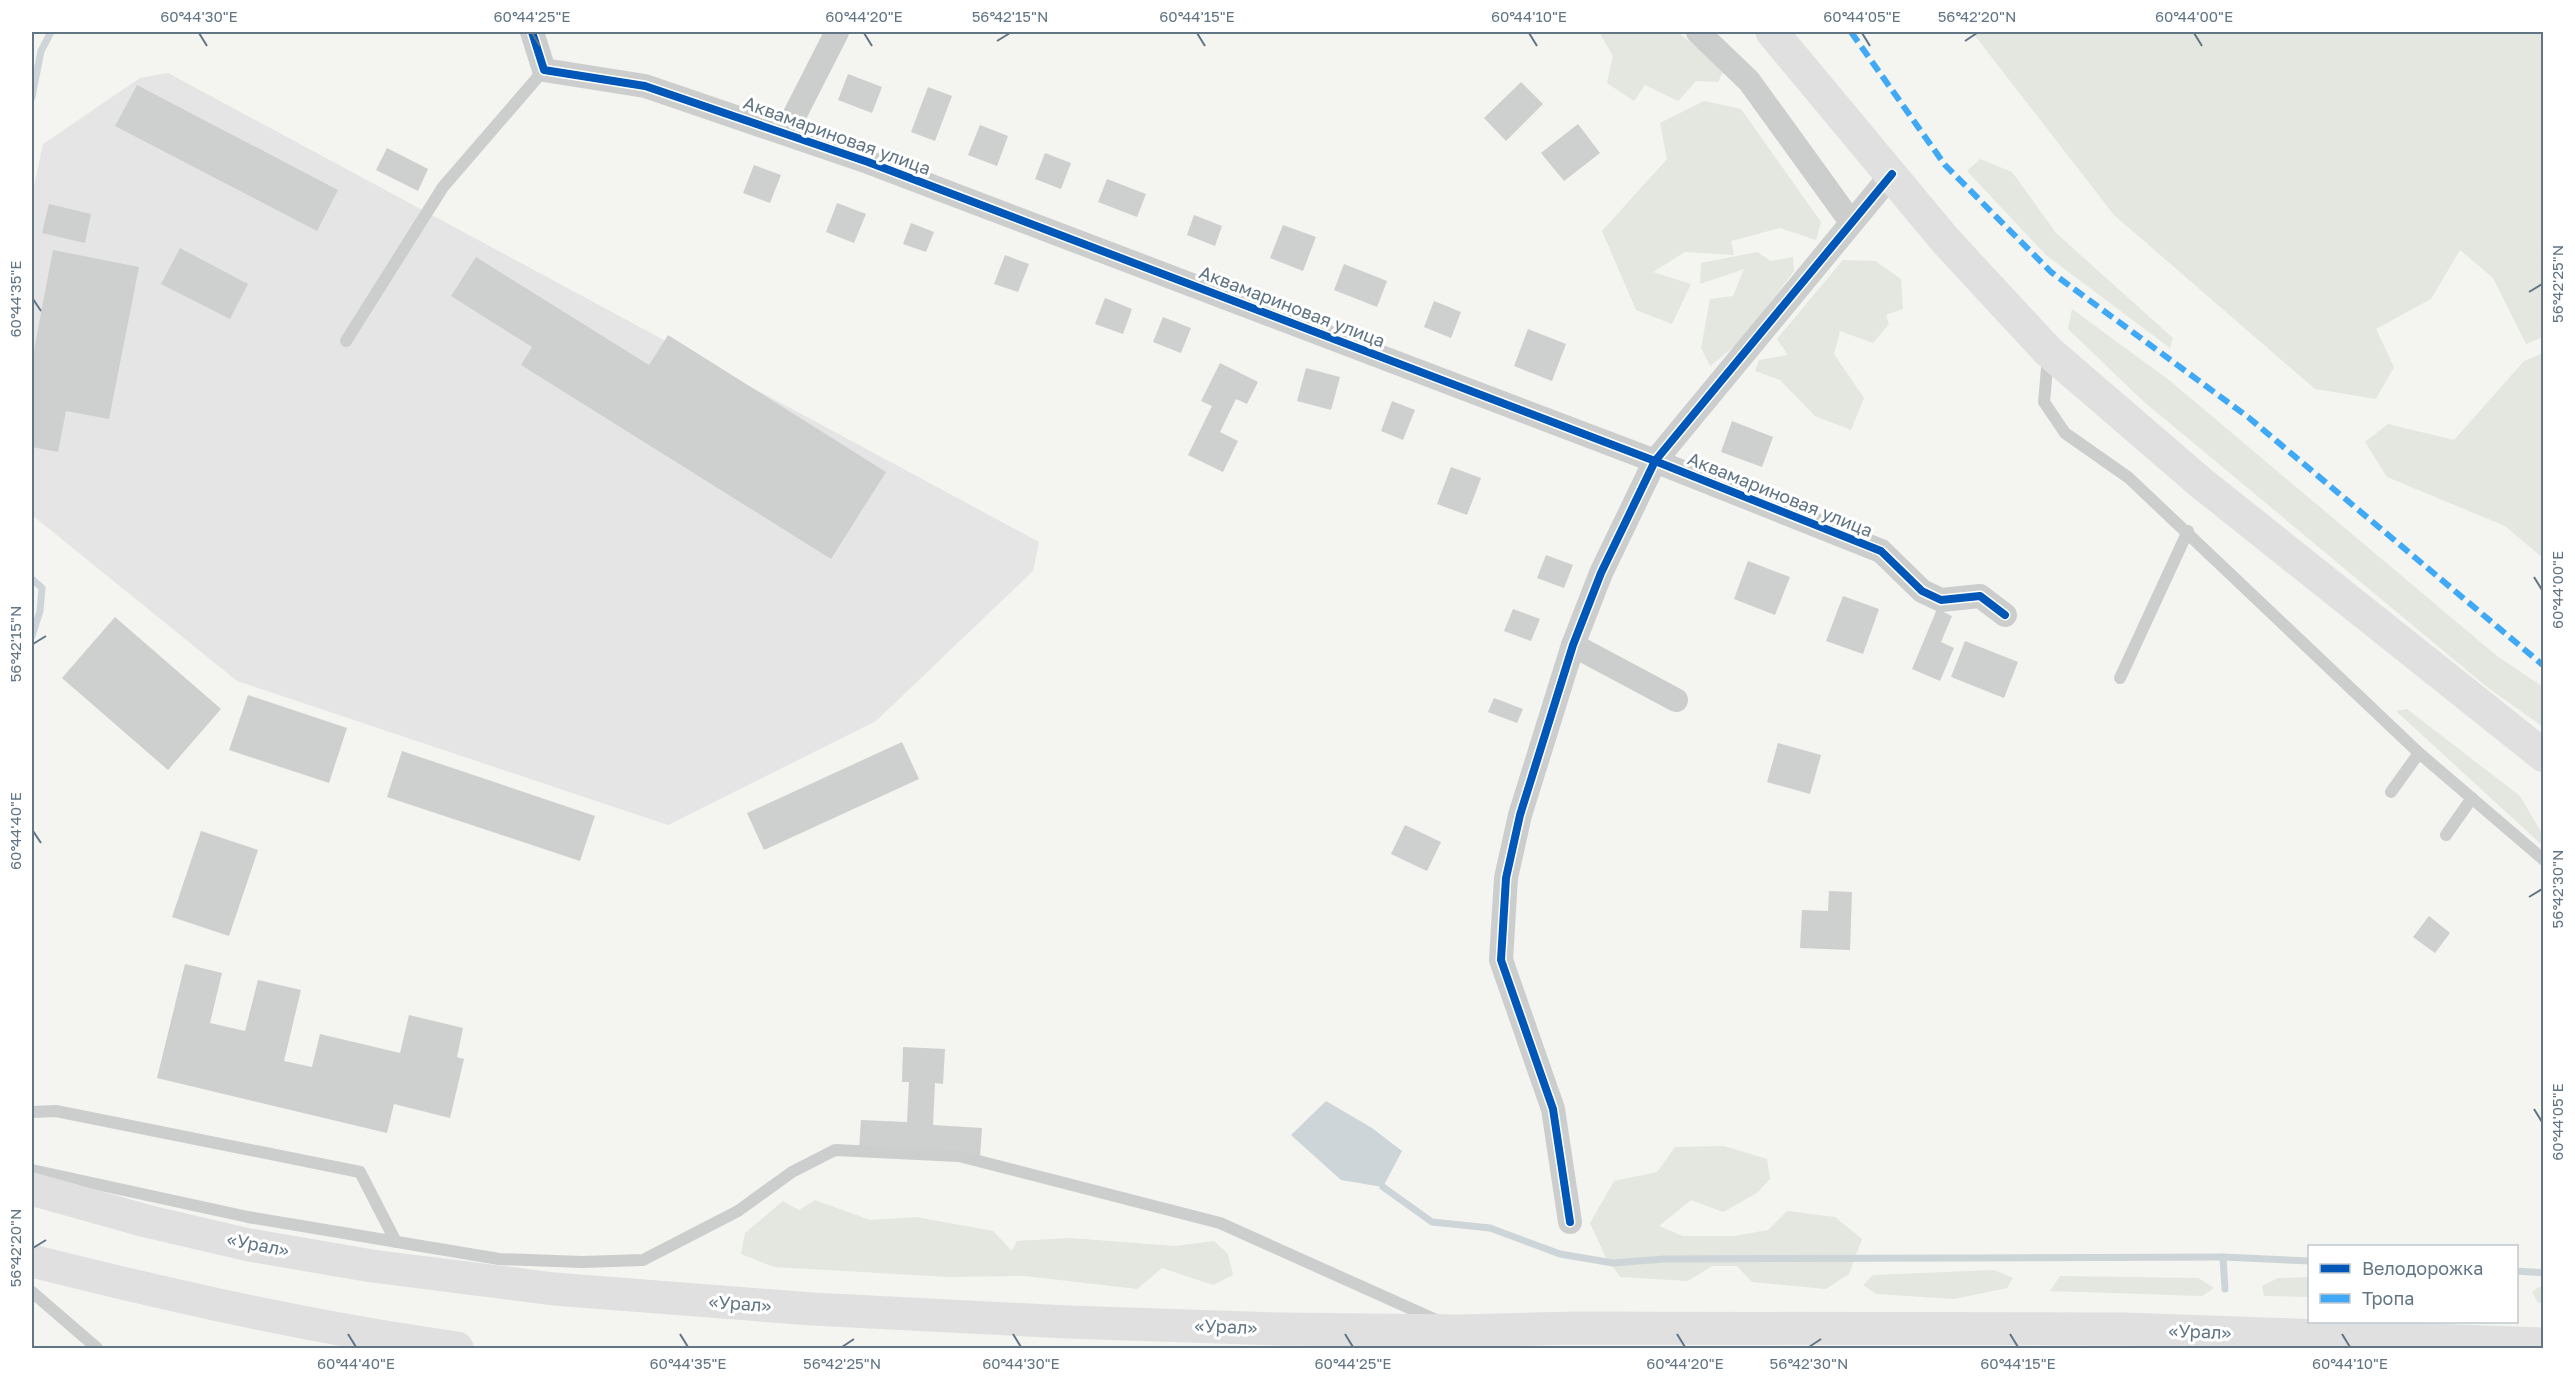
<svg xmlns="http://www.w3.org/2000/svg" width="2575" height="1380" font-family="'Golos Text',sans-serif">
	<rect width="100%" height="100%" fill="#f4f4f1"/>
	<polygon fill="#e4e5e4" points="168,73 1039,542 1033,571 876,721 668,825 237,681 32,515 32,196 43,144 140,78"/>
	<g fill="#e3e7df">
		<polygon points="1599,32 1678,32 1724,70 1718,82 1696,81 1678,101 1645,85 1634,101 1607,83 1613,56"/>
		<polygon points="1972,32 2543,32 2543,337 2526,344 2493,278 2460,250 2431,299 2376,329 2394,367 2376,399 2315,389 2114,215"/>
		<polygon points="1704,101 1741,109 1821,222 1816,240 1780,228 1731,241 1734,255 1685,252 1653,272 1691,284 1672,324 1636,310 1602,231 1667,159 1660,123"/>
		<polygon points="1980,159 2012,172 2056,233 2173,338 2170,348 2046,255 1967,171"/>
		<polygon points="1757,252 1771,261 1793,257 1794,271 1740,342 1710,366 1701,348 1710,299 1733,296 1744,269 1700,284 1701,263"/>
		<polygon points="1843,260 1875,261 1901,279 1903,309 1886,315 1889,324 1873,343 1840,331 1834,354 1864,398 1851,430 1815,416 1780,380 1755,371 1759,360 1788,355 1777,339"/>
		<polygon points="2072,309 2169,380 2497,656 2543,687 2543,727 2487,687 2143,401 2068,329"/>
		<polygon points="2543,353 2543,558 2505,526 2387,477 2365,442 2388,424 2454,440 2524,361"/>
		<polygon points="2407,709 2520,796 2543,835 2543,846 2396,711"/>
		<polygon points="1724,1146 1767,1159 1770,1179 1757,1193 1723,1212 1691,1200 1659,1226 1683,1236 1734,1236 1768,1230 1787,1211 1835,1217 1862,1239 1849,1274 1826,1289 1752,1282 1737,1266 1712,1266 1688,1281 1620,1277 1605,1256 1590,1223 1614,1181 1657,1172 1675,1147"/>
		<polygon points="815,1200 870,1220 916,1217 993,1231 1012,1251 1017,1241 1071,1238 1175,1246 1214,1241 1228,1254 1233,1275 1213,1285 1162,1268 1137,1289 1025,1276 948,1277 774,1267 741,1254 745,1233 783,1201 799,1210"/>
		<polygon points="1994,1270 2013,1278 2007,1288 1954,1299 1876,1294 1863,1285 1873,1275"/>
		<polygon points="2060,1276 2198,1278 2214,1288 2202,1296 2050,1291"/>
		<polygon points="2309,1277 2309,1297 2264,1296 2262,1286 2278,1278"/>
		<polygon points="2539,1287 2543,1287 2543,1303 2538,1303 2532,1292"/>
	</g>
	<polygon fill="#cdd5d8" points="1326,1101 1372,1128 1402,1151 1383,1187 1341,1180 1291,1135"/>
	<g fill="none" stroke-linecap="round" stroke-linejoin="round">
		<g stroke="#cdd5d8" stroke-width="7">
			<polyline points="32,97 41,51 51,32"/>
			<polyline points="32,579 42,588 40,611 32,636"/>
			<polyline points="1383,1187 1432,1222 1490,1228 1560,1254 1613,1263 1664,1259 2223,1257"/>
			<polyline points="2516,1271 2544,1273"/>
			<polyline points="2225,1289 2223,1257 2310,1261"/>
		</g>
	</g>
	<g fill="#ced0cf">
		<polygon points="848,74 882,87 872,113 838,100"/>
		<polygon points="1521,82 1543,104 1506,141 1484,118"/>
		<polygon points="137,85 338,190 317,231 115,126"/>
		<polygon points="928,87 952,96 935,141 911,132"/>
		<polygon points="1578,124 1600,153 1564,181 1541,153"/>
		<polygon points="980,125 1008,136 997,166 968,155"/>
		<polygon points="387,148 428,169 418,191 376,170"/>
		<polygon points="1045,153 1071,163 1061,189 1035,179"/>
		<polygon points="754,165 781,175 770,203 743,193"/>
		<polygon points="1107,179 1146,194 1137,217 1098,202"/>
		<polygon points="837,203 866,214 854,243 826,232"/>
		<polygon points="49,204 91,214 85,243 42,233"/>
		<polygon points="1194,215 1222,226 1215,246 1187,235"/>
		<polygon points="911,223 934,232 926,252 903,244"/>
		<polygon points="1283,225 1316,237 1303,271 1270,258"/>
		<polygon points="180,248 248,284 230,319 161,284"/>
		<polygon points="53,250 139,267 109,419 66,411 58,452 32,447 32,360"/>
		<polygon points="1005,255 1029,264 1018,292 994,284"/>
		<polygon points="476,257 649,365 668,335 886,472 831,559 521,365 532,347 451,296"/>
		<polygon points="1344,264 1387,281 1377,307 1334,290"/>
		<polygon points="1105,298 1132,309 1123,334 1095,324"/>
		<polygon points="1434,301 1461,312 1451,338 1424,327"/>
		<polygon points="1163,317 1191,328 1181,353 1153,342"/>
		<polygon points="1528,329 1566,344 1552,381 1514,366"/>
		<polygon points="1220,363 1258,382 1247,404 1236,399 1220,432 1238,441 1223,472 1188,455 1212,406 1201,401"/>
		<polygon points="1306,368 1340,377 1331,410 1297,401"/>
		<polygon points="1392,401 1415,410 1403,440 1381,431"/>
		<polygon points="1732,421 1773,437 1762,467 1721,452"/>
		<polygon points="1451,467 1481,478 1467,515 1437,504"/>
		<polygon points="1546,555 1573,565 1564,588 1537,578"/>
		<polygon points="1748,561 1790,577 1775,615 1734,599"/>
		<polygon points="1843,596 1879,609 1863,654 1826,641"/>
		<polygon points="1513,609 1540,619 1531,641 1504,631"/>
		<polygon points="1937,609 1952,616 1941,642 1954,648 1940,681 1912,669"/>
		<polygon points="115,617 221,709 168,770 62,678"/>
		<polygon points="1965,641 2018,662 2004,698 1951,677"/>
		<polygon points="248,695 347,728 329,783 229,750"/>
		<polygon points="1494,698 1523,709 1517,723 1488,712"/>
		<polygon points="902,742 919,779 764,850 747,813"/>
		<polygon points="1778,743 1821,755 1810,794 1767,782"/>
		<polygon points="402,751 595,816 580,861 387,797"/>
		<polygon points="1405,825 1441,842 1427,871 1391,854"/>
		<polygon points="201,831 258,850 229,936 172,917"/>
		<polygon points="1829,891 1852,892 1850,950 1800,948 1802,910 1828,911"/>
		<polygon points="2429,916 2450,933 2435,953 2413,937"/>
		<polygon points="185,964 222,973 210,1023 245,1031 258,980 301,990 284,1061 312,1067 320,1034 400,1053 409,1015 463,1028 457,1057 464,1059 450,1118 394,1104 387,1133 157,1078"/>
		<polygon points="903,1047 945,1049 943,1084 935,1083 933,1125 982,1128 980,1157 859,1150 861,1120 907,1122 909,1082 902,1082"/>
	</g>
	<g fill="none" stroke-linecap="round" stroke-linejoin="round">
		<g stroke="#cccece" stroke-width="12">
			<polyline points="346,341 443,187 544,70"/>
			<polyline points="2048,357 2044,402 2065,433 2129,478 2419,753 2544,860"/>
			<polyline points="2120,678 2188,531"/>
			<polyline points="2391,792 2419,753"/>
			<polyline points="2446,835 2472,798"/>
			<polyline points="32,1112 56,1111 360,1172 396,1242"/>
			<polyline points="32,1170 248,1217 499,1259 582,1262 643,1260 738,1211 792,1172 835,1150 959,1156 1220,1223 1436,1320"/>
			<polyline points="32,1292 97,1348"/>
		</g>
		<g stroke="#cccece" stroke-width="24">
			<polyline points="532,32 544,70 645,86 868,162 1655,461 1881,551 1922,591 1941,600 1980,596 2005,615"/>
			<polyline points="1698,32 1749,81 1851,222"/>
			<polyline points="786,132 837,32"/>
			<polyline points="1573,645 1676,700"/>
			<polyline points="1570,1222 1553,1109 1501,960 1506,878 1520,815 1573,645 1601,573 1655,461 1892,174"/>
		</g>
		<polyline stroke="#e0e0e1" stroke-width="33" points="1772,32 1946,241 2048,351 2200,482 2544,756"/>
		<g stroke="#e0e0e1" stroke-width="33">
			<polyline points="32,1189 146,1221 249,1245 372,1266 554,1289 812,1309 1068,1322 1281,1329 1459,1331 1572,1328 2124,1329 2544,1344"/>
			<path d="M 32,1261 C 172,1296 313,1328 457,1348"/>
		</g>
		<polyline stroke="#3fa9f5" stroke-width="6" stroke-dasharray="12 6" stroke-linecap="butt" points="1851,32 1945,165 2051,272 2248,417 2544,666"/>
		<defs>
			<g id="cycleway">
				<polyline points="532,32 544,70 645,86 868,162 1655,461 1881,551 1922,591 1941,600 1980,596 2005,615"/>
				<polyline points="1570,1222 1553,1109 1501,960 1506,878 1520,815 1573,645 1601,573 1655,461 1892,174"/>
			</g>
		</defs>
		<use href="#cycleway" stroke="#fff" stroke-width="11"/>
		<use href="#cycleway" stroke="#0057b8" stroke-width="8"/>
	</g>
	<path fill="none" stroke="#617584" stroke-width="2" d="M 199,33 L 207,46M 532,33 L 540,46M 864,33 L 872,46M 1197,33 L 1205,46M 1529,33 L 1537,46M 1862,33 L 1870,46M 2194,33 L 2202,46M 997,41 L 1010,33M 1965,41 L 1977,33M 2529,292 L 2542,284M 33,299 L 41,311M 2534,577 L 2542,590M 33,644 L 46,636M 33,831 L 41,843M 2529,897 L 2542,889M 2534,1109 L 2542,1122M 33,1248 L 46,1240M 348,1334 L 356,1347M 680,1334 L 688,1347M 1013,1334 L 1021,1347M 1345,1334 L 1353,1347M 1677,1334 L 1685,1347M 2010,1334 L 2018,1347M 2342,1334 L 2350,1347M 842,1347 L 854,1339M 1809,1347 L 1821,1339"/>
	<g text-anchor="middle" stroke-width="6" stroke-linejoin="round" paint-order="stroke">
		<g font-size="18" fill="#617584" stroke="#fff">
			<text transform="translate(837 136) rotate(20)" y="6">Аквамариновая улица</text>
			<text transform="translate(1292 307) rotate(21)" y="6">Аквамариновая улица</text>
			<text transform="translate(1780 495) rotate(22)" y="6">Аквамариновая улица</text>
			<text transform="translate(258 1245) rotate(11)" y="6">«Урал»</text>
			<text transform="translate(740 1304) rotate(4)" y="6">«Урал»</text>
			<text transform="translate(1226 1327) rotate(2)" y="6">«Урал»</text>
			<text transform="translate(2200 1332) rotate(2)" y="6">«Урал»</text>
		</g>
	</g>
	<rect width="2575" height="1380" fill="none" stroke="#ffffff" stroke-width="66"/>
	<rect x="2308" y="1245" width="210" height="78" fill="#ffffff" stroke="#c0c8ce" stroke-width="1.5"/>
	<rect x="2320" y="1264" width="30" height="9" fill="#0057b8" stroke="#c0c8ce" stroke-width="1.5"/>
	<text x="2362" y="1275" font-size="18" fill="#617584">Велодорожка</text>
	<rect x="2320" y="1294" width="30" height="9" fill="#3fa9f5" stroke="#c0c8ce" stroke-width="1.5"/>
	<text x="2362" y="1305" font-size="18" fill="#617584">Тропа</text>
	<rect x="33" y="33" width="2509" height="1314" fill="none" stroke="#617584" stroke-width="2"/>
	<g font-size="15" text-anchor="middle" fill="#617584">
		<text x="199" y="22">60°44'30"E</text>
		<text x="532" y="22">60°44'25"E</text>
		<text x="864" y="22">60°44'20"E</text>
		<text x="1010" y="22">56°42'15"N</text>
		<text x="1197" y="22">60°44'15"E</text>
		<text x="1529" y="22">60°44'10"E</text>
		<text x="1862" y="22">60°44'05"E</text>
		<text x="1977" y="22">56°42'20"N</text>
		<text x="2194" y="22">60°44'00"E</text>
		<text transform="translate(2558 284) rotate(-90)" y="5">56°42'25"N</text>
		<text transform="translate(16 299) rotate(-90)" y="5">60°44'35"E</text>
		<text transform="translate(2558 590) rotate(-90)" y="5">60°44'00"E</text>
		<text transform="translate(16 644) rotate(-90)" y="5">56°42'15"N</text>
		<text transform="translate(16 831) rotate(-90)" y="5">60°44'40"E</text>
		<text transform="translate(2558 889) rotate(-90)" y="5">56°42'30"N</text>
		<text transform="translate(2558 1122) rotate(-90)" y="5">60°44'05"E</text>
		<text transform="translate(16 1248) rotate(-90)" y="5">56°42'20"N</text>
		<text x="356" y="1369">60°44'40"E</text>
		<text x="688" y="1369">60°44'35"E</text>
		<text x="842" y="1369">56°42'25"N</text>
		<text x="1021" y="1369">60°44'30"E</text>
		<text x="1353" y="1369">60°44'25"E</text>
		<text x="1685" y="1369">60°44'20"E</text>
		<text x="1809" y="1369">56°42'30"N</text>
		<text x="2018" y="1369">60°44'15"E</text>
		<text x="2350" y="1369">60°44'10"E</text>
	</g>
</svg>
